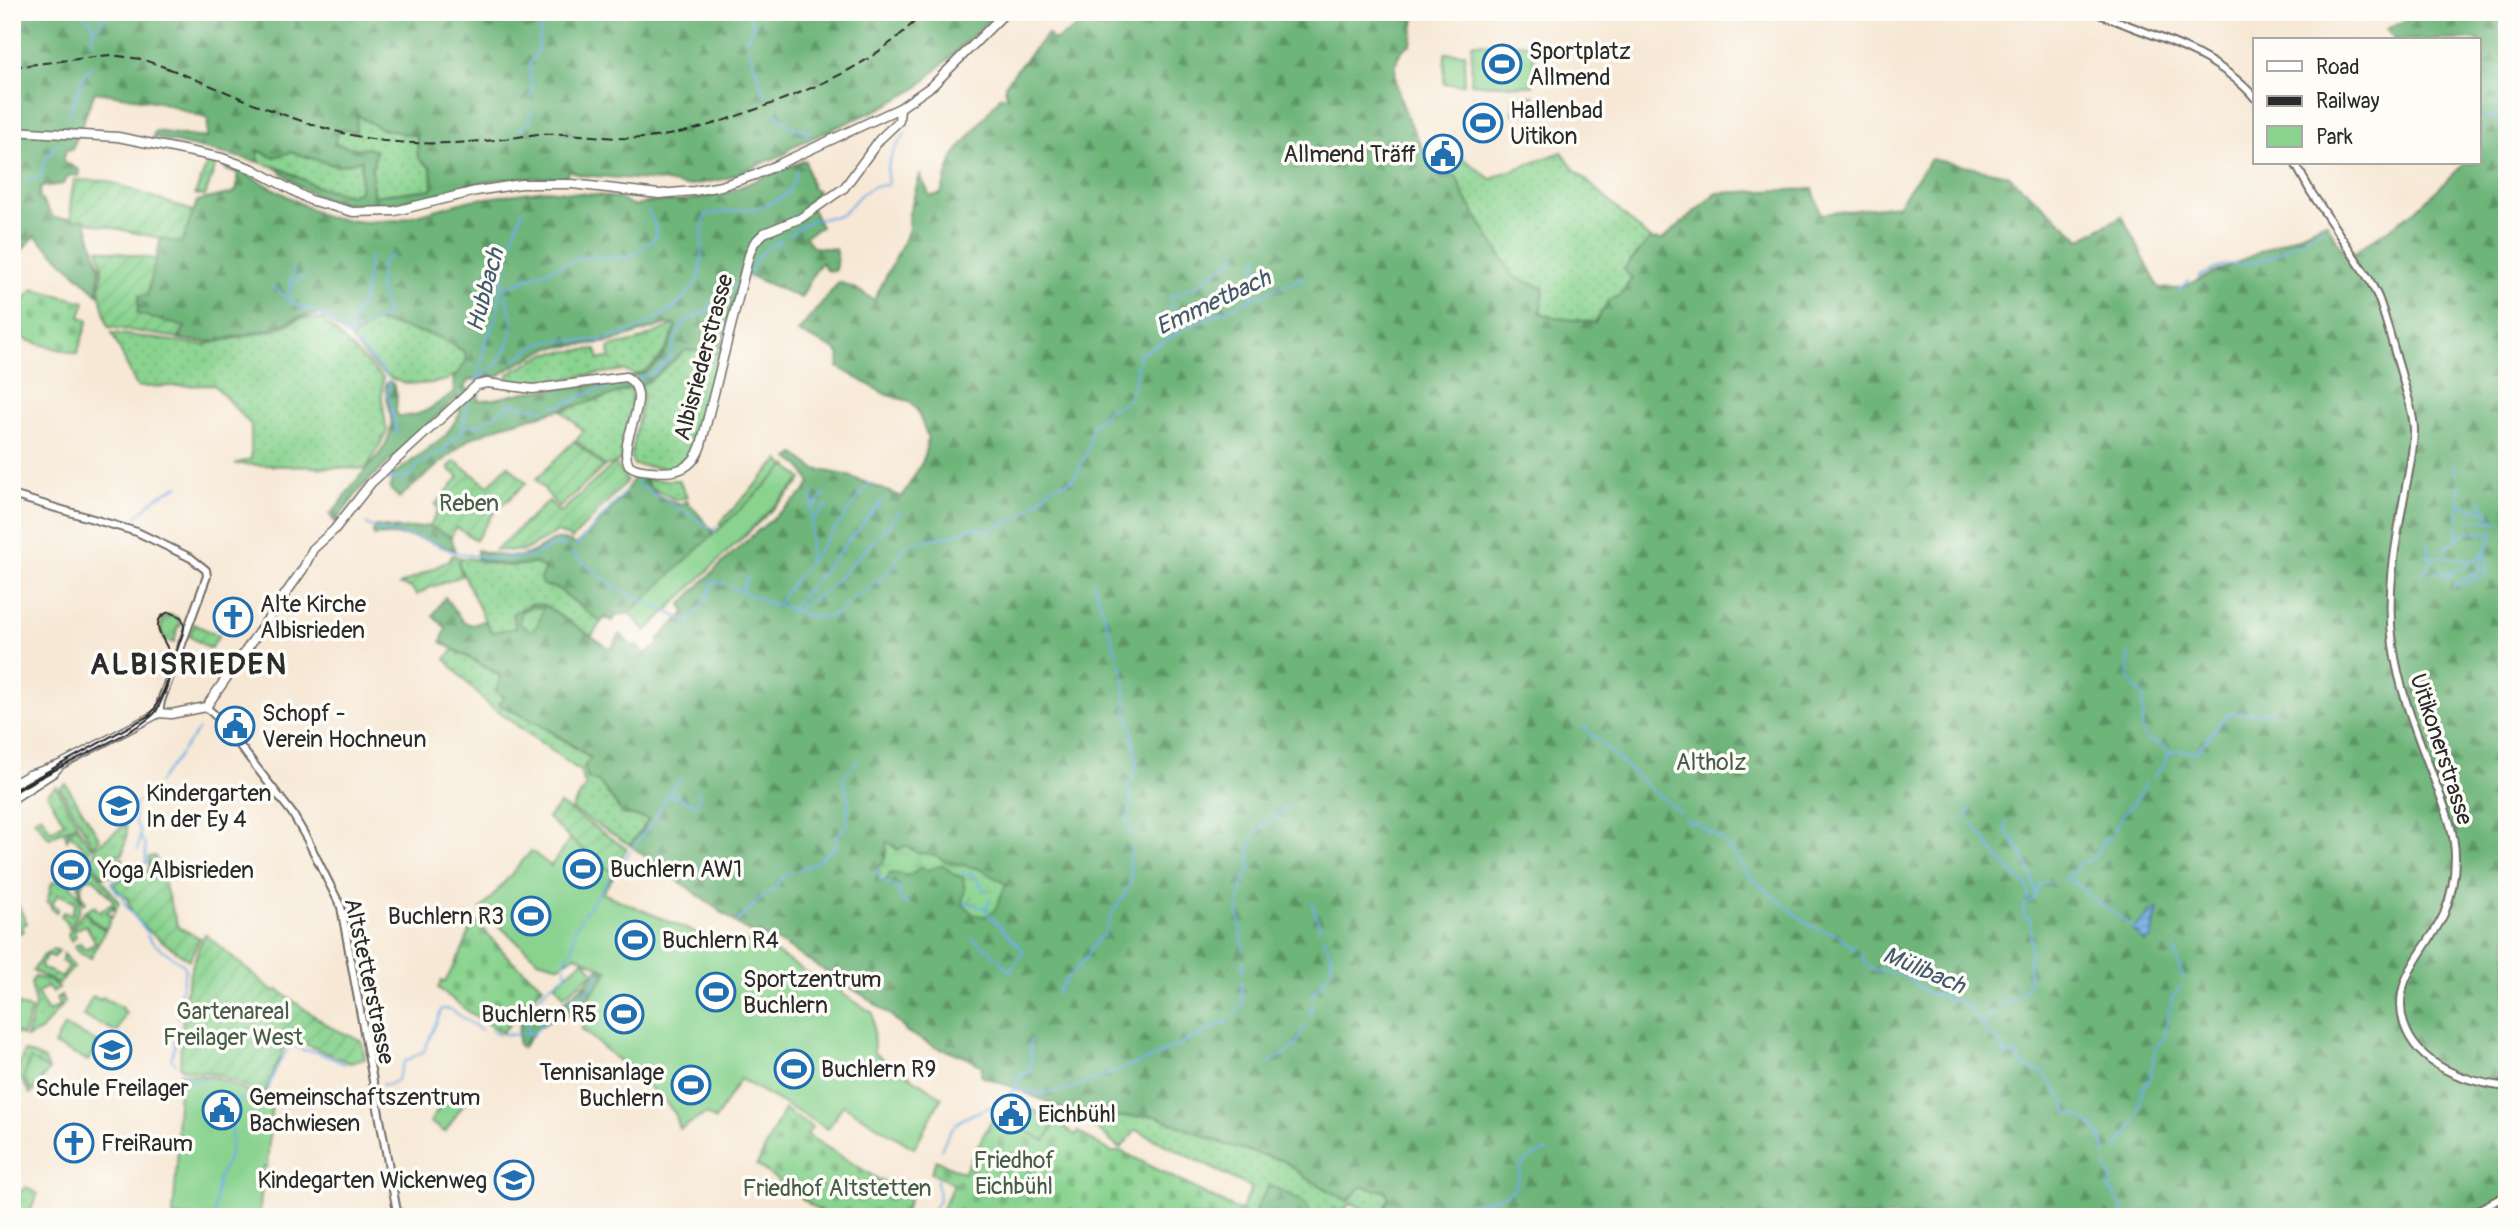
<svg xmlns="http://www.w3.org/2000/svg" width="2519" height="1229" font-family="Pangolin,sans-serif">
	<defs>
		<pattern id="grass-dots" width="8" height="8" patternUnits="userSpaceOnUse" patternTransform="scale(1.75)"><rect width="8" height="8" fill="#89d38f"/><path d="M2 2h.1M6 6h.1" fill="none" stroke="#76b57c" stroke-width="1.8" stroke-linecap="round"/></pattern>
		<pattern id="forest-firs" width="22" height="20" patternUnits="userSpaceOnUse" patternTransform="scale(1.75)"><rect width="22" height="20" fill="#6eb57a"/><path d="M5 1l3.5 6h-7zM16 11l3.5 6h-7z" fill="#5b9364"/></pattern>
		<pattern id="wetland-marsh" width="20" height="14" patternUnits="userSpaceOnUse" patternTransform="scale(1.75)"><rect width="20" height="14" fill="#89d38f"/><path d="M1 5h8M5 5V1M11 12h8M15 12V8" fill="none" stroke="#76b57c"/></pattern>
		<pattern id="cemetery-stones" width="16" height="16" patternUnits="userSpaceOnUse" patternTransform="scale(1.75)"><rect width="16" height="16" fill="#89d38f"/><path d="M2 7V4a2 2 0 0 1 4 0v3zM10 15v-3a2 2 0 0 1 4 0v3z" fill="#76b57c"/></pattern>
		<pattern id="garden-furrows" width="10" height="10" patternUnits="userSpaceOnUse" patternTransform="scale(1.75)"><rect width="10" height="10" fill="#89d38f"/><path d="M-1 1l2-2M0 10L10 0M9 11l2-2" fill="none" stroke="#76b57c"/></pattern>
		<pattern id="water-rules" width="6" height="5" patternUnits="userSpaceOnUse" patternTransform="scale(1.75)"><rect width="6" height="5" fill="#72afe4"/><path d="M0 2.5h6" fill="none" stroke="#5e8fb9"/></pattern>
	</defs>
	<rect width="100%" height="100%" fill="#fdfcf7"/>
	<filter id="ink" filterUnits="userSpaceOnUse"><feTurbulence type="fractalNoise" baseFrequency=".0143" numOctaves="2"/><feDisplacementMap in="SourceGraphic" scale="14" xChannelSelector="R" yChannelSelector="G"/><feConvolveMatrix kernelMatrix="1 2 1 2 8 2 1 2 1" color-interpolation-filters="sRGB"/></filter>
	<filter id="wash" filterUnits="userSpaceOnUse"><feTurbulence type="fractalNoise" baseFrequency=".00686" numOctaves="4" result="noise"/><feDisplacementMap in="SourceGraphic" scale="28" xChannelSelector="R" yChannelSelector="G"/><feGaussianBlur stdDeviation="1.57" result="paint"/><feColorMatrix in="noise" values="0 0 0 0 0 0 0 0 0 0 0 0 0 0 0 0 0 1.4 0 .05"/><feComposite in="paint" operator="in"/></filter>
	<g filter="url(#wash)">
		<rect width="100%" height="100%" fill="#f7e8d5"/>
		<g fill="url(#grass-dots)" stroke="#5a7f5d" stroke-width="2">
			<polygon points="356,115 382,129 417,136 418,157 431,168 433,189 373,196 372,170 358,149 334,144 340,129"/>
			<polygon points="257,150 274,157 291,152 337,166 362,160 360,191 349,195 315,186 284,170 259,162"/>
			<path d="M 1453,151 L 1492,180 L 1496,176 L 1562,152 L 1574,169 L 1650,239 L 1624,269 L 1632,279 L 1619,296 L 1609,300 L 1595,323 C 1577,320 1556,320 1540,313 L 1544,288 L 1514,278 L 1463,194 L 1456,176 L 1441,179 L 1435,172 Z"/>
			<polygon points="301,318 322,319 383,378 382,398 387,432 366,469 235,464 251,459 251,425 214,385 137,387 112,333 203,345 275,330"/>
			<path d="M 376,321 L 439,337 L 465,352 L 466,362 L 455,376 L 450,377 L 448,380 C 397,391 383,379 351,339 Z"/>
			<path d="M 674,325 L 677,325 C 669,347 658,367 635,375 L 624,370 L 529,384 L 508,382 L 508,374 L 547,353 L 596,349 L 599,359 L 610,358 L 609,347 L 636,341 Z"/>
			<polygon points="686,349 719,353 697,448 688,462 671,469 634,465 631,456 643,395 641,384 649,381"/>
			<polygon points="632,388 630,421 621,461 605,466 576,441 583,431 562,411"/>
			<polygon points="779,460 800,483 737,543 719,524"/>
			<polygon points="646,477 651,480 679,480 687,497 676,500 649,487"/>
			<path d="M 461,558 C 472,558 479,560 489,563 C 504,568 520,566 534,563 L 544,568 L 543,585 L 558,589 L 601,622 L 591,637 L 544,605 L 516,628 L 491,633 L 458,563 Z"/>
			<polygon points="454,650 500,676 497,692 506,696 498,704 536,722 591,759 600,783 623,814 649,819 630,845 571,809 586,786 580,771 486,703 445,659"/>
			<polygon points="66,784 100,839 93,846 60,788"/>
			<polygon points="56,786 77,824 49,838 34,819 41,815 51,831 64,822 47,794"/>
			<polygon points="126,824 127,832 123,854 113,855 113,858 123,858 123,863 117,863 117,873 103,877 91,860 95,851 94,848"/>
			<polygon points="77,826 91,847 87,858 80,862 84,857 80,854 85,849 70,833 67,840 65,833"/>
			<polygon points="94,868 119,902 115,911 112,899 94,878 86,879 81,885 82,896 86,902 83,904 78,885 81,879"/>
			<path d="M 60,879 C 85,892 85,907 69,928 L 61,915 L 64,912 L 71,915 L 76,902 L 58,894 L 52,904 L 58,909 L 56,912 L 53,911 L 49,902 L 47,902 L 52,883 Z"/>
			<polygon points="110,904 112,904 113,908 107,912 110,916 113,915 106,929 92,920 86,910 94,906 100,912"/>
			<polygon points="84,911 91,921 105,930 91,958 81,954 74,946 80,943 85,949 96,943 86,925 74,930 76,937 71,941 68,934"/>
			<polygon points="53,949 59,951 54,957 47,955 41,965 42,968 62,977 68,966 61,961 64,954 74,967 59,984 33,971 41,958"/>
			<polygon points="35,977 51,981 59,988 52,992 47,987 37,993 48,1012 59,1006 56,998 61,995 64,1002 41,1031 26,1038 35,1005 31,982"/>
			<path d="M 24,1051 L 45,1060 L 49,1070 C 41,1078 40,1089 30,1094 L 17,1072 Z"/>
			<polygon points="1155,1115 1224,1144 1284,1161 1308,1179 1347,1201 1361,1186 1385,1191 1389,1197 1381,1217 1351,1203 1342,1212 1333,1208 1328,1217 1311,1217 1307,1205 1269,1185 1256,1211 1251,1217 1240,1211 1252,1188 1136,1130 1120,1149 1084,1118"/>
			<polygon points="26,1187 38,1194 27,1217 12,1217 12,1211 18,1205 19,1193"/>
		</g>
		<g fill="url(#forest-firs)" stroke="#4c7052" stroke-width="2" fill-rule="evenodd">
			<path d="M 12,12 L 998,12 L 916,89 L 883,107 L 789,148 L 787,153 L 725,179 L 686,186 L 661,181 L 580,175 L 569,170 L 566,178 C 545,178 511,177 492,181 C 431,193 369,221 309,192 C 296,186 286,175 274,167 L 284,170 L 315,186 L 349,195 L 360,191 L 362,160 L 337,166 L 291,152 L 274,157 L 257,150 L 259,162 L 153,137 L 155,131 L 207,138 L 208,119 L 160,102 L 95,92 L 72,149 L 66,150 L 63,161 L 79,170 L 79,176 L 69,175 L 63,184 L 41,187 L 39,197 L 54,218 L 85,219 L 100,267 L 98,294 L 35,236 L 12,261 ZM 357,115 L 382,129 L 417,136 L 418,158 L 431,168 L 433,189 L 373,196 L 372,170 L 376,151 L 368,148 L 358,149 L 334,144 L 340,129 L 356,132 Z"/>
			<path d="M 1102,12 L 1410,12 L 1415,18 L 1411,44 C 1369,63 1423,146 1435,172 L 1441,179 L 1456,176 L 1463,194 L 1514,277 L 1544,288 L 1540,313 C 1556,320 1577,319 1595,323 L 1609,300 L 1619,296 L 1632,279 L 1624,269 L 1650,239 L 1662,240 L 1716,193 L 1813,189 L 1821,214 L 1898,205 L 1931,159 L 2008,175 L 2081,239 L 2122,216 L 2159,288 L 2179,289 L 2326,222 L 2347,257 L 2415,211 L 2465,163 L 2479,163 L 2479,40 L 2394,40 L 2387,29 L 2422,12 L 2507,12 L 2507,1217 L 1381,1217 L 1389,1197 L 1385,1191 L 1361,1187 L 1348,1201 L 1308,1179 L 1284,1161 L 1224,1144 L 1155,1116 L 1084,1118 L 1010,1086 L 981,1076 L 982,1066 L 962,1055 L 937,1048 L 907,1032 L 893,1017 L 864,996 L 783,944 L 746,930 L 630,845 L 649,819 L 623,814 L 600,783 L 588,779 L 584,767 L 591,758 C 562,736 531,719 498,704 L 505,697 L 496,692 L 501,675 L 441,642 L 446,628 L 433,615 L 445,597 L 463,622 L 473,625 L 485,620 L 492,632 L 516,628 L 512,614 L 530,604 L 544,605 L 611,649 L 620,634 L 633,647 L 636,645 L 644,654 L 659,645 L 658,639 L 686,612 L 681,605 C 719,563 762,526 806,491 L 810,482 L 801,467 L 789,458 L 795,454 L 815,469 L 846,475 L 902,497 L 923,461 L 928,438 L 917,410 L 909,401 L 887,395 L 838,367 L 840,355 L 836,350 L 798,332 L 839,282 L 856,289 L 874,300 L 906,237 L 909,228 L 908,217 L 920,175 L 930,196 L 941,194 L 953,157 L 1001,96 L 1008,97 C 1006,93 1005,91 1005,86 C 1007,80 1042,40 1048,34 L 1054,41 ZM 906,846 L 918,853 L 935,855 L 944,861 L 979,869 L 1006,885 L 965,890 L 963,877 L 955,875 L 943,865 L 920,868 L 906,876 L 898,872 L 877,878 L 885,860 L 884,853 Z"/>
			<path d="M 805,160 L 812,188 L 818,191 L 809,203 L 821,227 L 805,236 L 813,247 L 835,249 L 837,258 L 835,271 L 826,270 L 822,262 L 816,269 L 801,298 L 741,272 L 720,353 L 686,350 L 649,381 L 606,397 L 501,426 L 469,439 L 399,498 L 390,489 L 392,476 L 446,435 L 460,414 L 457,397 L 361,488 L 335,522 L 329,514 C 340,507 342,500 349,490 C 363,469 388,453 391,427 C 393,413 385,398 386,384 L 389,381 L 393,384 L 397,396 L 396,412 L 399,416 C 422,418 436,405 454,392 L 453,379 L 466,362 L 465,352 L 439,337 L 376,321 L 351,339 L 320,314 L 299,317 L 271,329 L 216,341 L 202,342 L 179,339 L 185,327 L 137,315 L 140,295 L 147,296 L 161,238 L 182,243 L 197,201 L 233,193 L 237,189 L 237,172 L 228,171 L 222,165 L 243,172 L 325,217 L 364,222 L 398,220 L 471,200 L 546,190 L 598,195 L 617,198 L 635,206 L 650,202 L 688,200 L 726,193 ZM 667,324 L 676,325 C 671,341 662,362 648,370 C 618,388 560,386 526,392 C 509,395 494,401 478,400 L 479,392 L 463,389 L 469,380 L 497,377 L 510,368 L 548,348 L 610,342 Z"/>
			<path d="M 635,474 L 643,475 C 650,493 663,500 681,505 L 687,501 L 713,531 L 713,535 L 630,613 L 617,615 L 612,621 L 605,618 L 601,622 L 558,589 L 543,585 L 540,578 L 544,572 L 544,568 L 535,563 C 514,567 496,566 477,558 L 477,550 C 492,554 506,558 521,556 C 546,552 549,530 576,545 C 596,524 624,502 635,474 Z"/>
			<path d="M 376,526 L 400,529 L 430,526 L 451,537 L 455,551 C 425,539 407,532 374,536 L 373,531 Z"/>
			<path d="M 599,968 L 608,972 L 583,1004 L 567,1016 L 550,1020 L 536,1030 L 522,1048 L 518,1044 C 518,1028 520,1014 534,1005 L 554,1010 L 586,983 Z"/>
			<polygon points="1269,1185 1301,1200 1307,1205 1311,1217 1252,1217"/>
		</g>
		<path fill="url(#wetland-marsh)" stroke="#5a7f5d" stroke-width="2" d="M 887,841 L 897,850 L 906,846 L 918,853 L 935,855 L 944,861 L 979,869 L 1006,884 L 995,910 L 985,917 L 973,914 L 962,903 L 965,890 L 963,877 L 955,875 L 943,865 L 928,870 L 920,868 C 917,869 915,872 912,874 C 907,878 896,872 889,873 L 888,879 L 882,882 L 876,881 L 880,874 L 878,867 L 885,860 Z"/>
		<g fill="url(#cemetery-stones)" stroke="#5a7f5d" stroke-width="2">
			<polygon points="33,289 85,302 80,317 88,320 77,354 32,342 12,333 12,297 23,301"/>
			<polygon points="474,919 509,958 543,986 502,1033 469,1012 438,988 442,980 445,982 463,949"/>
			<polygon points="784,1109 812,1127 807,1135 910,1199 903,1216 827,1217 757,1165"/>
			<polygon points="995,1113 1045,1140 1056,1121 1075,1135 1078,1132 1112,1152 1123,1152 1251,1217 938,1217 954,1184 931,1173 936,1160 964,1173"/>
		</g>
		<g fill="#89d38f" stroke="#5a7f5d" stroke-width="2">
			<polygon points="1472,43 1534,44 1533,86 1471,84"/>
			<polygon points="1445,53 1465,53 1464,84 1444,84"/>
			<polygon points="1513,96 1534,96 1533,114 1513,114"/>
			<polygon points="787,465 802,479 646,631 630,613"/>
			<polygon points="531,607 543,608 537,626 531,631 519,623 522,611"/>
			<polygon points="570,839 611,871 613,877 602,893 717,942 760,943 819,980 823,974 844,987 841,993 873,1013 874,1053 942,1097 914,1148 843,1105 828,1129 740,1079 715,1120 706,1114 680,1129 675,1113 662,1098 582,1029 582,1023 575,1015 609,971 575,955 560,966 538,960 481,910 531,851 551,866"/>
			<polygon points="15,899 27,923 22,926 24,931 12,936 12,905"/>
			<polygon points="584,960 594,972 564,996 555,984"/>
			<polygon points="92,996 100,1000 102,997 123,1008 122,1010 126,1012 117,1032 83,1016"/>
			<polygon points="12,1002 31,1010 23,1036 12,1031"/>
			<polygon points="64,1026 98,1042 88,1061 54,1045"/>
			<polygon points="30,1059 49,1070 41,1079 40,1084 30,1090 24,1077"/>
			<polygon points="180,1073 214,1077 272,1101 267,1167 264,1167 259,1217 173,1217 178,1149 177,1120"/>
			<polygon points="450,1091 465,1102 445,1132 430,1122"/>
			<polygon points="1031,1109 1056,1121 1045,1141 1023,1129"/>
		</g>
		<g fill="url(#garden-furrows)" stroke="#5a7f5d" stroke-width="2">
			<polygon points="208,162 216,164 205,196 195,194"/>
			<polygon points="74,180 107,181 193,211 182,243 91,223 85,219 72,220 70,206"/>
			<path d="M 98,249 L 156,259 L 147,296 L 139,295 L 137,314 L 185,327 L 178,338 L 108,327 C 107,319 100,299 100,294 C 101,274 105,270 98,249 Z"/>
			<polygon points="574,441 604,467 559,508 536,479"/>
			<polygon points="455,461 488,486 508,465 526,483 492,515 476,540 456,527 451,537 430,526 439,508 435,505 459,477 448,468"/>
			<polygon points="615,463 627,481 572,539 558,532 523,551 495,550 549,501 560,513"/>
			<polygon points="453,555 461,558 458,563 462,576 429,588 417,595 411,588 400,585 448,561"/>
			<polygon points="170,615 177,617 181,626 178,626 174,643 165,640 161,629 162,619"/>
			<polygon points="194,624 219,636 210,649 189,636"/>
			<polygon points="560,804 627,849 611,871 570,839 548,818"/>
			<path d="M 155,856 L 178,927 L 200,938 L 189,960 C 172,947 127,922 128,898 L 119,892 L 113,884 L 127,875 L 132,879 L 149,870 L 149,857 Z"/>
			<path d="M 205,934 L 273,991 L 278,990 L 330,1027 L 362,1041 L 365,1059 L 350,1063 L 289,1037 L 264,1094 L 216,1074 L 183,1069 L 180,1066 C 182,1019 183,977 205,934 Z"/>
		</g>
		<polygon fill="url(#water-rules)" stroke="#4e6d88" stroke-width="2" points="2158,909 2151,939 2145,942 2133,930 2153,910"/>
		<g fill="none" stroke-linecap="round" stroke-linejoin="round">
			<g stroke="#72afe4" stroke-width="2">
				<polyline points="84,12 86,18 93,22 93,34 91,42"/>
				<polyline points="95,28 102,22 106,12"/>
				<polyline points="746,39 754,25 749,16 750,12"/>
				<polyline points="749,49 765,96"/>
				<polyline points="530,98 533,87 530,78 530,63 537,52 541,29 544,23 544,12"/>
				<polyline points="776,113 788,125 809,132 807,137"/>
				<path d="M 68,114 C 80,95 76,82 92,65"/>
				<polyline points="2487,117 2493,118 2500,111 2507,110"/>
				<polyline points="2479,121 2482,118"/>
				<polyline points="519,129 530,123 530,111"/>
				<polyline points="24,182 31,178 39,179 46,158 58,144"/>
				<path d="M 787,236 L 810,221 L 842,215 L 860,195 L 874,186 L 888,185 C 884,163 894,149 906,133"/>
				<polyline points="2198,277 2224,265 2256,262 2277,254 2322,228"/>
				<path d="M 749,278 C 754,253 761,253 782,240"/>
				<polyline points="292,284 306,275"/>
				<polyline points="273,287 295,304 328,318 349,337"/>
				<polyline points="2177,292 2189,281"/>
				<polyline points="288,297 294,267"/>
				<polyline points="1252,297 1258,256"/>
				<polyline points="1176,333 1170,297 1196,286 1236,257 1238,250"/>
				<polyline points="348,335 364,297 370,256"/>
				<polyline points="351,339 349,337 388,314 379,288 381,263 392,255"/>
				<polyline points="354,342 388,376"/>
				<path d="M 514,360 C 521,356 529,349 537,345 C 556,336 581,344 601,340 C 634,334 679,312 696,283 C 706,265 698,234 706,214 C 730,211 776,211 791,188 C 793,183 795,177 797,172"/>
				<path d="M 491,371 C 501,358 513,343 512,325 C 512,312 505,300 506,287 L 586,256 L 613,258 L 633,255 L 655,238 L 656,228 L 648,211"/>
				<polyline points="638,379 655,372 671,356 675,338 686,321 707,311 711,304 738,284"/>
				<polyline points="477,380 484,354 484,345 496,318 502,278 510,254 510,245 523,209"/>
				<polyline points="477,380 489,371"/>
				<polyline points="389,382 388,395 397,433"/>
				<polyline points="1127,400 1134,385 1139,354 1169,339 1186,327 1305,277"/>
				<polyline points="554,406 561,406 570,400 572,402 583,394 586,395 607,386 627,384"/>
				<polyline points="461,430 465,418 467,398"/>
				<polyline points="2453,464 2456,474"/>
				<polyline points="636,477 639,485 713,529 717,528"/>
				<polyline points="386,480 410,476 418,465 443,451 468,425 480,425 511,404 546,410"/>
				<polyline points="2459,484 2459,505 2487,511 2493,521"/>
				<polyline points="2480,500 2487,511"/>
				<polyline points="812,509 825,494"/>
				<path d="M 1022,515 L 1048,492 L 1051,486 C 1056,485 1063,484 1068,482 C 1076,479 1088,453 1089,444 C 1090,439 1089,433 1092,428 C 1096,418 1105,416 1110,408 L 1125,404"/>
				<polyline points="137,516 157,497 178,486"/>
				<polyline points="813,519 828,505"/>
				<polyline points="2458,519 2459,506"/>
				<polyline points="2471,520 2500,521"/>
				<polyline points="366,524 384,532 418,537 454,552 492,559 530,557 558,543 566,547"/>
				<polyline points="2457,525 2458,534"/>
				<polyline points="2428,544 2429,556"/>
				<polyline points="576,546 626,491"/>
				<path d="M 2443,550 C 2458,536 2470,527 2491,533"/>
				<path d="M 571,553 L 617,589 L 688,622 C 701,609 709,598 713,581 L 725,584"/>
				<polyline points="2426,556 2477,560 2486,551 2494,532"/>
				<polyline points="809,560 813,492"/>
				<polyline points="2434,571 2450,573"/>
				<polyline points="800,574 870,483"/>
				<polyline points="2422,574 2433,558"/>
				<polyline points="2444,579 2470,562"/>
				<polyline points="816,580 881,502"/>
				<polyline points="1093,581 1117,654"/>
				<polyline points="832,585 901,511"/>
				<polyline points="2463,585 2487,574 2486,552"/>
				<path d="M 730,586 L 772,605 L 777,604 C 798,614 832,629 848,603"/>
				<polyline points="2453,587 2459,581 2481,570 2482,557"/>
				<polyline points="742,589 748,578"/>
				<path d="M 852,600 L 872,587 L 875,581 L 879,581 C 883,574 887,573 892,568 C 898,559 900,549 910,543 L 959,534 L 969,528 L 991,530 L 1018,517"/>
				<polyline points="777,604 797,577"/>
				<polyline points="791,609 813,583"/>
				<polyline points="796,611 829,588"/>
				<path d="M 2129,653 C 2128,675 2125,680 2143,695 L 2142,731 L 2148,741 L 2165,746 L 2167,753"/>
				<path d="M 1119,661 C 1126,675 1124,690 1126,704 C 1128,719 1139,754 1136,768 C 1135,774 1130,782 1127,788 L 1132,793 C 1129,799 1130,814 1127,823 L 1130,829 L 1129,836"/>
				<polyline points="1583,726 1646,785 1681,813"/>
				<polyline points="182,751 199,729"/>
				<polyline points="854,765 858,759"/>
				<path d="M 2154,776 L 2165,764 L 2167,754 L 2177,750 L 2195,753 L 2228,714 C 2243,711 2257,715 2271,712"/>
				<polyline points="158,783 181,753"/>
				<polyline points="669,793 681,777"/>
				<polyline points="1686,818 1690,823 1698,823 1702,828 1706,827 1708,833 1713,833 1727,845 1749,876 1784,905 1811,926 1838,935 1855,949"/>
				<polyline points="1965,820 1971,809"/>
				<path d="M 2007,821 L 2005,830 C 2021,849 2031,867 2035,891"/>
				<path d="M 1972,823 C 1987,837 1995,861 2013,872 L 2015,877 L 2027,884 L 2029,899"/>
				<polyline points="140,837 145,844 146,862 138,871 114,878 111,883 118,893 123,895 126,906 149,934"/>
				<path d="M 633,848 L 655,819 L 667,796 C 679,793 685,804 696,804 L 699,800 L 698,789"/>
				<polyline points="138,850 140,832 135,822 135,804 150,793"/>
				<polyline points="623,861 631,851"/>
				<polyline points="800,869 815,863 837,845 836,836 848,824 847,807 849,804 843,777 851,768"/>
				<path d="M 878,869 L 879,877 L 887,883 L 900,888 L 898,892 C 902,899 901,902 909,905"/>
				<polyline points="962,873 973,875 986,891"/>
				<path d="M 2062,879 C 2078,879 2082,891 2094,899 C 2108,909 2122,918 2135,929"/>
				<path d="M 2067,879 L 2080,863 C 2094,860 2097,855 2102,841 L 2110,838 L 2128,807 L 2132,806 L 2146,783"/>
				<polyline points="607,881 621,863"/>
				<path d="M 1241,892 L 1244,879 L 1251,869 C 1248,856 1251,835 1263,826 C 1271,820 1277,820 1280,811 L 1289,808"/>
				<path d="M 1240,897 C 1235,909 1243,935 1243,950"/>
				<polyline points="964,902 986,909"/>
				<polyline points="1312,902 1320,928"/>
				<polyline points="584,914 605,884"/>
				<polyline points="737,922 765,894 774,890 780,879 793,871"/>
				<polyline points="147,936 153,943 184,965 185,971 180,995"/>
				<polyline points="1323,936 1332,959 1330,969"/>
				<polyline points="971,938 988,949 1010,971 1024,951 990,916 986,909 990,899"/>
				<polyline points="2174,950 2183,978"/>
				<path d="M 1861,955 L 1866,965 L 1875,971 L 1882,969 L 1910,979 L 1926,992 L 1969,1005 L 1973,1015 L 1983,1023 L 1984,1033 L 2001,1043 L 2006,1055 L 2016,1054 C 2019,1066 2030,1071 2042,1071 L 2066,1103 L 2067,1113 C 2086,1114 2105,1135 2105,1154"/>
				<polyline points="564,963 573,946 574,931 581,918"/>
				<polyline points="1243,972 1243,961"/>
				<path d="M 1057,994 C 1064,975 1085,967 1091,947 L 1096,943 L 1098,938 L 1104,936 C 1107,927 1109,917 1115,909 C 1125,896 1137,879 1128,862 L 1131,854 L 1130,846"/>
				<polyline points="1313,997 1314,992 1328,975"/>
				<path d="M 2000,1005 C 2012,1001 2027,994 2029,980 C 2030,975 2027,969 2029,963 C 2032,948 2031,936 2030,919 L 2023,916 L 2024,905 L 2033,900 L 2040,884 L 2050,882"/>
				<polyline points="1235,1013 1242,1004 1241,981"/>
				<polyline points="1310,1016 1312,1005"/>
				<polyline points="178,1018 178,1008"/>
				<polyline points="1983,1023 1993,1010"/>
				<polyline points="491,1030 499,1035"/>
				<polyline points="503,1034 515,1035"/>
				<polyline points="519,1034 528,1034 526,1012 548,987 566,975 565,967"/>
				<polyline points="528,1034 532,1034 562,1006 592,987 599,972"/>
				<polyline points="1153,1057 1228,1021"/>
				<polyline points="176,1064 171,1059 175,1046 174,1033 177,1025"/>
				<polyline points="1267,1064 1295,1047 1305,1024"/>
				<polyline points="1123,1069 1151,1058"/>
				<polyline points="184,1073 192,1082 208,1078"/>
				<polyline points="382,1084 388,1085 397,1080 404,1062 424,1051 442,1009 450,1009 481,1030"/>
				<path d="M 1016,1086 L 1019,1077 L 1030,1071 C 1033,1060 1028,1051 1031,1040"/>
				<path d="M 1015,1087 C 1052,1104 1086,1081 1121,1070"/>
				<path d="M 267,1094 C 269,1083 283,1051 293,1045 L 302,1050 L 317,1052 L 345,1064"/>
				<polyline points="231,1103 253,1095 265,1099"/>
				<polyline points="2138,1113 2142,1088 2150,1079 2155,1049 2164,1038 2172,999 2180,987"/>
				<polyline points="2116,1148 2119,1146 2136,1119"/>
				<path d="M 941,1150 C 944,1142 949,1131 955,1125 C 969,1110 1001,1109 1013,1090"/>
				<polyline points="2105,1165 2112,1180 2109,1190 2116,1196 2126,1217"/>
				<path d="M 1457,1206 C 1470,1203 1499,1200 1510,1192 C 1529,1176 1504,1165 1547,1151"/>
				<polyline points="214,1217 218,1179 230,1155 232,1134 232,1120 229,1111 230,1096"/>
				<polyline points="929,1217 939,1200 937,1179"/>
				<polyline points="1398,1217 1446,1208"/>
			</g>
		</g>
	</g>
	<g filter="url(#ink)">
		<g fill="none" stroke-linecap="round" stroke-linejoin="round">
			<defs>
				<g id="minor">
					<path d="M 2094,12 C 2149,35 2215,51 2255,98"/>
					<path d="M 2295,163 L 2311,192 L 2369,279 L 2378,297 C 2387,321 2393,347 2401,373 C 2406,391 2413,410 2414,429 C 2414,452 2408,475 2404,497 C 2395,546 2386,595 2393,645 C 2399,689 2415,729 2431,771 C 2441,799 2455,827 2455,857 C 2455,876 2451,897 2444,914 C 2427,951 2390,979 2404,1024 C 2418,1067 2467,1082 2507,1087"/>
					<polyline points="12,495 137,532 191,558 206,570 207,576 161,701 159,713"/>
					<polyline points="206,707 219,719 292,813 307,839 341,907 398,1217"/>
					<polyline points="2464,1217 2507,1195"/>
				</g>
				<g id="major">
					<polyline points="12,131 118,137 222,158 253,169 310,200 353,212 395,211 476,191 521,184 572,184 659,194 694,191 721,186 755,175 900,108 933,85 1006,12"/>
					<path d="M 12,785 L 29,775 L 60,765 L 159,713 L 171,714 L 206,707 L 303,569 L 313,549 L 334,530 L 371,483 L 477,385 L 487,383 L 533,389 L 626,377 C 658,395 615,440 629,465 C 635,470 642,470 651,471 C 675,474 693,470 701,445 L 749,255 L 754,243 L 764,233 L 801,218 L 844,188 L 880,139 L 899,121 L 900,108"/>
					<polyline points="12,799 54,772 60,765"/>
				</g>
			</defs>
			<use href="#minor" stroke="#726d66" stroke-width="10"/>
			<use href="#major" stroke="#726d66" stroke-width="11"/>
			<use href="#minor" stroke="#fff" stroke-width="6"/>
			<use href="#major" stroke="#fff" stroke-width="8"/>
			<path stroke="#2b2b2b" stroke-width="2" d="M 12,791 L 150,715 C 166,695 172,663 181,639 C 184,631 186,624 181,617 L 169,612 C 144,622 169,643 171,658 C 173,674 164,696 157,710 C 146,730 39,774 12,794"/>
			<g stroke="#2b2b2b" stroke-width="2" stroke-dasharray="10 5" stroke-linecap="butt">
				<polyline points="12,67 110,55 141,59 176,71"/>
				<path d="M 167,68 C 232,93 296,125 366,138 C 408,146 460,144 503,139 C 515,138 527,135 539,134 C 574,132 609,140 645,138 C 684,135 720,122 757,109 C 823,85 875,64 924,12"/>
			</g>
		</g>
	</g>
	<defs>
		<symbol id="stadium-ring" viewBox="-11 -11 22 22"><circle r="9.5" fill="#fdfcf7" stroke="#1f6fb2" stroke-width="1.5"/><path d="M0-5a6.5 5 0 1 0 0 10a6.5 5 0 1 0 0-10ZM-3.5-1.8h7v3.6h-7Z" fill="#1f6fb2"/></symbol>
		<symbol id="civic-ring" viewBox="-11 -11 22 22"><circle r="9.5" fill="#fdfcf7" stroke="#1f6fb2" stroke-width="1.5"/><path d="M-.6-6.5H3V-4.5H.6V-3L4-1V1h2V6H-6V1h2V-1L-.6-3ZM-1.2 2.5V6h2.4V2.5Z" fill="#1f6fb2"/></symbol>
		<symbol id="church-ring" viewBox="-11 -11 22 22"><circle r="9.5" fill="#fdfcf7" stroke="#1f6fb2" stroke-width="1.5"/><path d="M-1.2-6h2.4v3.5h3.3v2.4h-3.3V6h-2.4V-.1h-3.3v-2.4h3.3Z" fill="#1f6fb2"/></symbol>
		<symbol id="school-ring" viewBox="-11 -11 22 22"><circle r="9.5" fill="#fdfcf7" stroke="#1f6fb2" stroke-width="1.5"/><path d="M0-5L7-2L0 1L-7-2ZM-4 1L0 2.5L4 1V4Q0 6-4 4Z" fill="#1f6fb2"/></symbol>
	</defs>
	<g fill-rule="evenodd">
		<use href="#stadium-ring" x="1480" y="42" width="44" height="44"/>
		<use href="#stadium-ring" x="1461" y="101" width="44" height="44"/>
		<use href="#civic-ring" x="1421" y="132" width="44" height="44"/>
		<use href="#church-ring" x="211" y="595" width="44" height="44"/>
		<use href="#civic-ring" x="213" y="704" width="44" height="44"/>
		<use href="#school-ring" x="97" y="784" width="44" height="44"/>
		<use href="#stadium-ring" x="561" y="847" width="44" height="44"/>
		<use href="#stadium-ring" x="49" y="848" width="44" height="44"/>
		<use href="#stadium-ring" x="509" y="894" width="44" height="44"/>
		<use href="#stadium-ring" x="613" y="918" width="44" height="44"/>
		<use href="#stadium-ring" x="694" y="970" width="44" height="44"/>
		<use href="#stadium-ring" x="602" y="992" width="44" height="44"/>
		<use href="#school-ring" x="90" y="1028" width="44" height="44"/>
		<use href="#stadium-ring" x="772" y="1047" width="44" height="44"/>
		<use href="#stadium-ring" x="669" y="1063" width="44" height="44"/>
		<use href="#civic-ring" x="200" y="1088" width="44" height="44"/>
		<use href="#civic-ring" x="989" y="1092" width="44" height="44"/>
		<use href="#church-ring" x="52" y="1121" width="44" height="44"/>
		<use href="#school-ring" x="492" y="1158" width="44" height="44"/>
	</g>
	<g text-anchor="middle" stroke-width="7" stroke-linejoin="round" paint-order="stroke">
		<g font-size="23" fill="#2b2b2b" stroke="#fdfcf7" text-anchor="start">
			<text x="1529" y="59">Sportplatz<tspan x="1529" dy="26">Allmend</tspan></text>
			<text x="1510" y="118">Hallenbad<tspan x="1510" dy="26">Uitikon</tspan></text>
			<text x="1416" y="162" text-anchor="end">Allmend Träff</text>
			<text x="260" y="612">Alte Kirche<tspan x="260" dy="26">Albisrieden</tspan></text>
			<text x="262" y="721">Schopf -<tspan x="262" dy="26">Verein Hochneun</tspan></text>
			<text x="146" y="801">Kindergarten<tspan x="146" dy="26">In der Ey 4</tspan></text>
			<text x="610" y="877">Buchlern AW1</text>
			<text x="98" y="878">Yoga Albisrieden</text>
			<text x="504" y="924" text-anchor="end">Buchlern R3</text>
			<text x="662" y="948">Buchlern R4</text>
			<text x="743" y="987">Sportzentrum<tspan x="743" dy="26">Buchlern</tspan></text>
			<text x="597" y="1022" text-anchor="end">Buchlern R5</text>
			<text x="821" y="1077">Buchlern R9</text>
			<text x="664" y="1080" text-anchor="end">Tennisanlage<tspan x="664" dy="26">Buchlern</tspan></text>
			<text x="112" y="1096" text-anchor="middle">Schule Freilager</text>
			<text x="249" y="1105">Gemeinschaftszentrum<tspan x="249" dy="26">Bachwiesen</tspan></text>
			<text x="1038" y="1122">Eichbühl</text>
			<text x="101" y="1151">FreiRaum</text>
			<text x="487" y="1188" text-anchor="end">Kindegarten Wickenweg</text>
		</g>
		<g font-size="23" fill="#2b2b2b" stroke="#fdfcf7">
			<text transform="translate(703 357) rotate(-75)" y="8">Albisriederstrasse</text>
			<text transform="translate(2442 749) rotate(72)" y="8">Uitikonerstrasse</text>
			<text transform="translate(370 981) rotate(78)" y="8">Altstetterstrasse</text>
		</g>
		<g font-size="23" fill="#475d49" stroke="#fdfcf7">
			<text x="469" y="511">Reben</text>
			<text x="1711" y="770">Altholz</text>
			<text x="233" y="1019">Gartenareal<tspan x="233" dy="26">Freilager West</tspan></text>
			<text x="1014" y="1168">Friedhof<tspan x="1014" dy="26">Eichbühl</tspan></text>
			<text x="837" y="1196">Friedhof Altstetten</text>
		</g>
		<g font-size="24" font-style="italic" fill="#44596c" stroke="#fdfcf7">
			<text transform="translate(485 290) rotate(-75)" y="8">Hubbach</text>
			<text transform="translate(1213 302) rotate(-25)" y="8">Emmetbach</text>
			<text transform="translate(1924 970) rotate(23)" y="8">Mülibach</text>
		</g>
		<g font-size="30" font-weight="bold" letter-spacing="2" fill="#2b2b2b" stroke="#fdfcf7">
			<text x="189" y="674">ALBISRIEDEN</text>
		</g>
	</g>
	<rect width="2519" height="1229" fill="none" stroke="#fdfcf7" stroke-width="42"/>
	<rect x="2253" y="38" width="228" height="126" fill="#fdfcf7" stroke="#a9a8a5" stroke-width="2"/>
	<rect x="2267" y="61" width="35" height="10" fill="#ffffff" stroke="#a9a8a5" stroke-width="2"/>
	<text x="2316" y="74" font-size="21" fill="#2b2b2b">Road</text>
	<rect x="2267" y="96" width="35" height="10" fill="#2b2b2b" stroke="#a9a8a5" stroke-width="2"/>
	<text x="2316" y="108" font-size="21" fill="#2b2b2b">Railway</text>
	<rect x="2267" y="126" width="35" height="21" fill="#89d38f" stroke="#a9a8a5" stroke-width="2"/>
	<text x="2316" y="144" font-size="21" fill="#2b2b2b">Park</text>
</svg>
